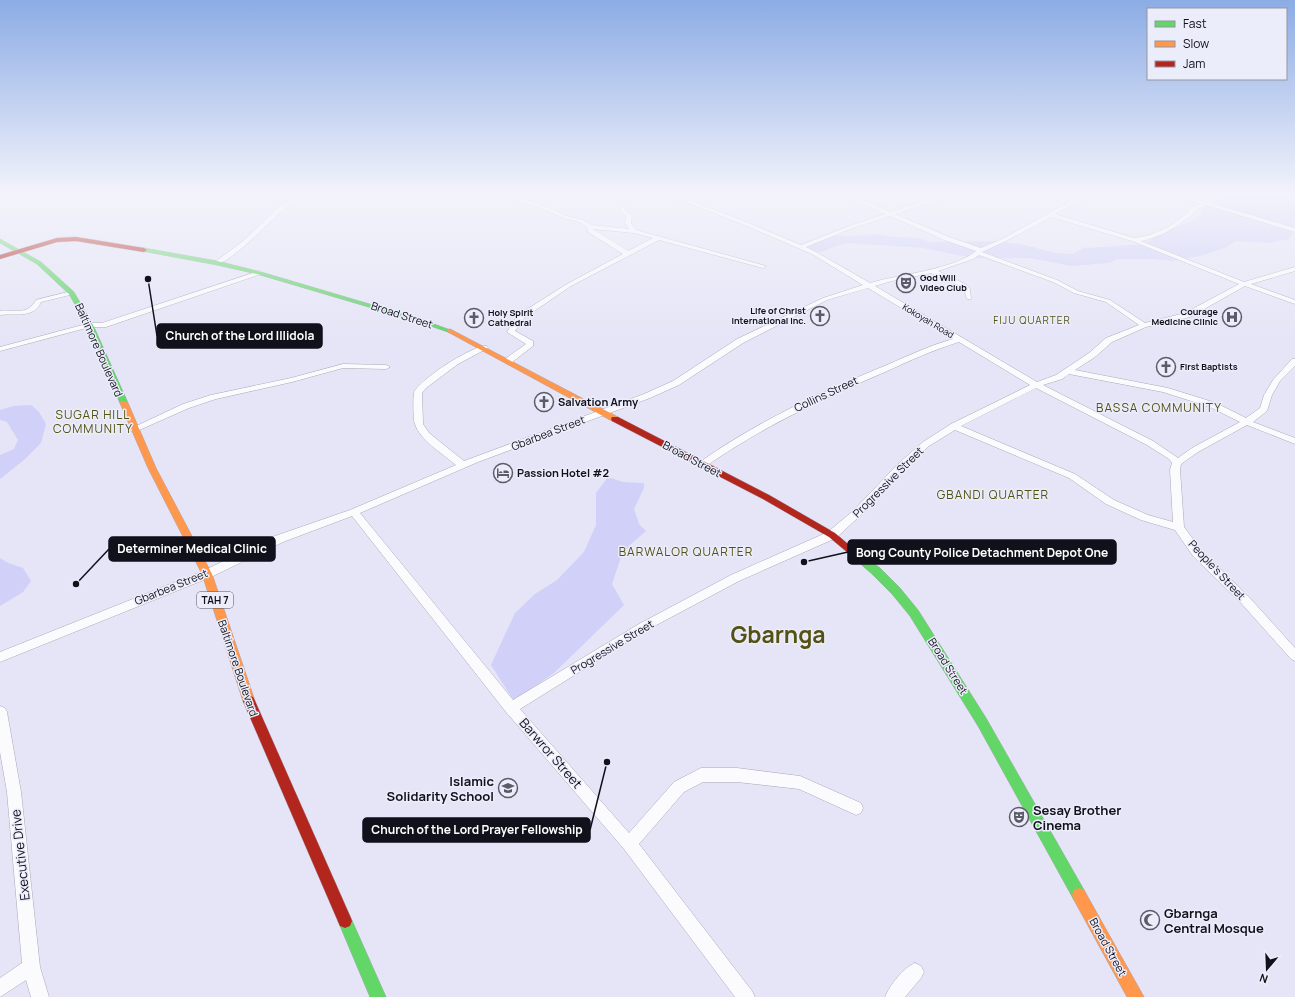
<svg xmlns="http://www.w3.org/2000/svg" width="1295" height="997" font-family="Manrope,sans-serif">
	<rect width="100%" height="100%" fill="#e5e5f7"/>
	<g fill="#d0d0f8">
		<path d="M 1224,195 L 1295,195 L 1295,225 L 1290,227 L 1293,233 L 1289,239 L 1269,243 L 1236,241 L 1227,247 L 1204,255 L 1173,261 L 1150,259 L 1117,259 L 1109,263 L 1071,266 L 1030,258 L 972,258 L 923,248 L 848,243 C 823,247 827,260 800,244 L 827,235 L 853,236 L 878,234 L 893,237 L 919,238 L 930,242 L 1000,241 L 1025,245 L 1056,253 L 1073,254 L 1084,248 L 1145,244 L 1150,241 L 1155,236 L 1193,220 L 1202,214 L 1200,207 Z"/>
		<polygon points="31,405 39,412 46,424 41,443 25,459 0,479 0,455 14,449 18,440 7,422 0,420 0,410 14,406"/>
		<polygon points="608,477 623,482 644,483 644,488 634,509 639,524 646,531 630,545 621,557 612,584 624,605 554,673 514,701 491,665 515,613 535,594 557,580 584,552 596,525 596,493"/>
		<polygon points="0,558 8,563 23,568 31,581 23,592 0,606"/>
	</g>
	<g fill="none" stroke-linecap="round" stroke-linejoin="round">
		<defs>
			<g id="street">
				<path d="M 295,195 L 301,195 C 295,201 288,205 282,211 C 270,221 228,266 215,264 L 215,262 L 243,241 L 279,207 Z"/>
				<path d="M 503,195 L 512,195 L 545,206 L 567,216 L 583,220 L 592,225 L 629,229 L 625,223 L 626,216 L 620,211 L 623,206 L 627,206 L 626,211 L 632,215 L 631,223 L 636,230 L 766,266 L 763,268 L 659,240 L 571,286 L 524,318 L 515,331 L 533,341 L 533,346 L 511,363 L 505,363 L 505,359 L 526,344 L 507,332 L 518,315 L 567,284 L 623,254 L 588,232 L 587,227 L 579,222 L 563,218 L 541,208 ZM 593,229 L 634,233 L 653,238 L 628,251 Z"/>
				<path d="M 668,195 L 676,195 L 746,222 L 801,245 L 849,226 L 885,214 L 844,195 L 852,195 L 890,212 L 944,195 L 953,195 L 895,214 L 949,237 L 981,248 L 1002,239 L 1082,195 L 1089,195 L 1055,214 L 1134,238 L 1150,235 L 1168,227 L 1184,216 L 1192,207 L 1201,204 L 1175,195 L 1184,195 L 1206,202 L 1213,195 L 1219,195 L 1211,203 L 1295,228 L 1295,232 L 1206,205 C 1195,210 1195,213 1186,219 C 1172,230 1158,238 1141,241 L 1244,282 L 1295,267 L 1295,271 L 1251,284 L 1295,300 L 1295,304 L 1245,286 L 1190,317 L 1146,327 L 1112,342 L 1095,357 L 1075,370 L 1168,388 L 1216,403 L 1246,418 L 1260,408 L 1264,395 L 1273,380 L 1292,359 L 1295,359 L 1295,366 L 1280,381 L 1272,395 L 1267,411 L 1253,422 L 1295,438 L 1295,444 L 1247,425 L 1198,452 L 1181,464 L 1180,470 L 1184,527 L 1201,550 L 1249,597 L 1295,648 L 1295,661 L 1291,659 L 1241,603 L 1193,556 L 1175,530 L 1141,520 L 1106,504 L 1069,478 L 955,430 L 929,446 L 904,468 L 862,514 L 836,538 L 739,581 L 647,630 L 520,709 L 629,833 L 674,782 L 701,768 L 737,768 L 800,776 L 861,803 L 863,808 L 861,813 L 856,815 L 799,789 L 737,782 L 703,782 L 684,792 L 639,844 L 752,991 L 755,997 L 735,997 L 624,849 L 506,712 L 352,516 L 283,542 L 211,577 L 0,662 L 0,652 L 203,571 L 275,536 L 350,510 L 456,465 C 444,455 419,439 415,424 C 413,420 413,398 414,393 C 417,381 474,344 487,346 L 488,348 L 458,364 L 426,388 L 422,393 L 423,424 L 429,433 L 464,461 L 644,394 L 673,381 L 737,339 L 823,298 L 863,285 L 812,254 L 742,224 ZM 890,216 L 944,240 L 976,251 C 953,270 900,274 870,283 L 816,252 L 806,247 L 853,228 ZM 1051,217 L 1132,241 L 1239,284 L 1185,313 L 1145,323 L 1110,300 L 1078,291 L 1057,280 L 982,252 L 1006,241 ZM 979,255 L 1053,282 L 1074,293 L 1106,302 L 1139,325 L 1106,338 L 1089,353 L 1056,375 L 1037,382 L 875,286 L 892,281 L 931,273 L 963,287 L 967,299 L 971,299 L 970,289 L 967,285 L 938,271 L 973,259 ZM 868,288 L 953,339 C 927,346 902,359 877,369 C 815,395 755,423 700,462 L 698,464 L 700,466 L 706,466 C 762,427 822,399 885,372 C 909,361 933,350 959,342 L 1030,385 L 951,424 L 923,442 L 898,464 L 854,510 L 828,532 L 731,575 L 639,624 L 513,700 L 360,513 L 478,462 L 650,398 L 679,385 L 743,343 L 827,300 ZM 1069,374 L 1163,392 L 1210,407 L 1240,422 L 1192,448 L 1178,458 L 1153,441 L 1043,385 L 1062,379 ZM 1036,388 L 1147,445 L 1169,459 L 1172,463 L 1170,470 L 1173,522 L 1148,515 L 1114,500 L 1075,474 L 961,426 Z"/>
				<polygon points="259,271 262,273 261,274 106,327 90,327 0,351 0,347 90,323 102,323"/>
				<path d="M 72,291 L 75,293 L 74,294 L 41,302 C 34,319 14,313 0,315 L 0,311 C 16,309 27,316 36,300 Z"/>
				<polygon points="343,364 386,365 390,367 386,369 343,368 292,382 216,399 189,408 137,431 131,431 130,429 183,404 211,395 291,378"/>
				<polygon points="0,706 5,708 7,712 21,792 40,967 49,997 31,997 26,980 0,997 0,978 22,963 7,792 0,752"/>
				<path d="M 915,963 L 921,966 L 924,972 L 921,978 L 905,997 L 885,997 C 890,985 903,968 915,963 Z"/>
			</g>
			<g id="fast">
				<polygon points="0,239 41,262 74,292 93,325 128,403 127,405 124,405 120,403 87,325 69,294 37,264 0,243"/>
				<polygon points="144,248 217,261 261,272 420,319 453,331 450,333 448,332 416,321 257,274 217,265 142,251 141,250"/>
				<polygon points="850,547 853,548 880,568 900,588 918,610 986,718 1084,890 1086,895 1084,900 1079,902 1074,900 978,726 910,616 892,594 872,574 847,552 845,550 847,548"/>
				<polygon points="345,914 350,916 386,997 370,997 338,921 340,916"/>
			</g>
			<g id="slow">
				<polygon points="450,329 618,417 619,419 618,421 612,421 448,332 447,331"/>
				<polygon points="121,401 124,401 128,403 156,468 212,574 255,701 253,705 249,706 245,705 243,701 202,574 148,468 120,403"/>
				<polygon points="1079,888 1084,890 1144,997 1127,997 1074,900 1072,895 1074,890"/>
			</g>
			<g id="jam">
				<polygon points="76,237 144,248 147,250 144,252 76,241 57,242 0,259 0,255 57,238"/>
				<polygon points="612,417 618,417 769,495 835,533 855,550 853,552 847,552 829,537 763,499 612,421 611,419"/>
				<polygon points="249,696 253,697 255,701 350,916 352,921 350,926 345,928 340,926 243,701 245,697"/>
			</g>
		</defs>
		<use href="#street" stroke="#a9a9b7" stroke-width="1"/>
		<use href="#fast" stroke="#a9a9b7" stroke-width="1"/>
		<use href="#slow" stroke="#a9a9b7" stroke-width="1"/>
		<use href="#jam" stroke="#a9a9b7" stroke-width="1"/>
		<use href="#street" fill="#fbfbfe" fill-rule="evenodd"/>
		<use href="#fast" fill="#63d668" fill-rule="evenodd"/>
		<use href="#slow" fill="#ff974d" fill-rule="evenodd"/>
		<use href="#jam" fill="#b3261e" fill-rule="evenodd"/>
	</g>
	<linearGradient id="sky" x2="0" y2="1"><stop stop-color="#8cace5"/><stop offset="0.58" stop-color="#f3f3fb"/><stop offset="1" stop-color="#f3f3fb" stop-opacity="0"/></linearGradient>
	<rect width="1295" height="335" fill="url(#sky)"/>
	<defs>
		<symbol id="theatre-ring" viewBox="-11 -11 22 22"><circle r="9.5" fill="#ecedfa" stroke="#5b5b69" stroke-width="1.5"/><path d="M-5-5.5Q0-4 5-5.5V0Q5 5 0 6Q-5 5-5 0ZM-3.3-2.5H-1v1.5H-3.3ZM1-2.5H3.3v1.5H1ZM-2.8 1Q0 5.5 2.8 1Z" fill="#5b5b69"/></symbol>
		<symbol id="church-ring" viewBox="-11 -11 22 22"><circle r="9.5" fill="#ecedfa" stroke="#5b5b69" stroke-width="1.5"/><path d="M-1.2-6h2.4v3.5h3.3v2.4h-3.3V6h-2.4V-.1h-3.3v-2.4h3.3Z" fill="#5b5b69"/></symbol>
		<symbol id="hospital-ring" viewBox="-11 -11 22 22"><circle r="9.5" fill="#ecedfa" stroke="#5b5b69" stroke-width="1.5"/><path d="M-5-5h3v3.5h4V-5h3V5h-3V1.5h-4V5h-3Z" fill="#5b5b69"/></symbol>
		<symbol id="hotel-ring" viewBox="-11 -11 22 22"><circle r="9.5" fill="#ecedfa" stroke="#5b5b69" stroke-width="1.5"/><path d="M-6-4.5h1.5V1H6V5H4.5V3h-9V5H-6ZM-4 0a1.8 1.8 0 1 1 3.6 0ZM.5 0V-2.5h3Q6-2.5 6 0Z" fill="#5b5b69"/></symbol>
		<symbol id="school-ring" viewBox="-11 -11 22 22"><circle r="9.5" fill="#ecedfa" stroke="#5b5b69" stroke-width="1.5"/><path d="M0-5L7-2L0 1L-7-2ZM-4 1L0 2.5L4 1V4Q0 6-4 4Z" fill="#5b5b69"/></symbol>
		<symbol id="mosque-ring" viewBox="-11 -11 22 22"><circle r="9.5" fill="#ecedfa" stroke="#5b5b69" stroke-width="1.5"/><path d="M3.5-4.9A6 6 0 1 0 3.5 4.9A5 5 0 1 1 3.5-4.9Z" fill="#5b5b69"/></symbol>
	</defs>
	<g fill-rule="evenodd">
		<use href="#theatre-ring" x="895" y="272" width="22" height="22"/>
		<use href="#church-ring" x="809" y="305" width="22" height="22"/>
		<use href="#hospital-ring" x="1221" y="306" width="22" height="22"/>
		<use href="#church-ring" x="463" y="307" width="22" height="22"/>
		<use href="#church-ring" x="1155" y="356" width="22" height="22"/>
		<use href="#church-ring" x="533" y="391" width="22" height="22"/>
		<use href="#hotel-ring" x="492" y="462" width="22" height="22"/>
		<use href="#school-ring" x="497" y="777" width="22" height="22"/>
		<use href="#theatre-ring" x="1008" y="806" width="22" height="22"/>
		<use href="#mosque-ring" x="1139" y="909" width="22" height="22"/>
	</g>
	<g text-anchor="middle" stroke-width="3" stroke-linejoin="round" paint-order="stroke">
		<g font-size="9" font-weight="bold" fill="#11111c" stroke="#ecedfa" text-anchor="start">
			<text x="920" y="281">God Will<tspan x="920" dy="10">Video Club</tspan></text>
			<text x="806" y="314" text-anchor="end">Life of Christ<tspan x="806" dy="10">International Inc.</tspan></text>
			<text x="1218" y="315" text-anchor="end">Courage<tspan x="1218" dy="10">Medicine Clinic</tspan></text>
			<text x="488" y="316">Holy Spirit<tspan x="488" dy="10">Cathedral</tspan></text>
			<text x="1180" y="370">First Baptists</text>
		</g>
		<g font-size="9" fill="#11111c" stroke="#ecedfa">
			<text transform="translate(928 321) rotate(31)" y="3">Kokoyah Road</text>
		</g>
		<g font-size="10" letter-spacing="1" fill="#545114" stroke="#ecedfa">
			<text x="1032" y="324">FIJU QUARTER</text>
		</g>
		<rect fill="#ecedfa" stroke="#53535f" stroke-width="1" x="197" y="592" width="36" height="16" rx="3"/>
		<g font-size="10" font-weight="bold" fill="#11111c">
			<text x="215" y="604">TAH 7</text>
		</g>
		<g font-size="11" fill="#11111c" stroke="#ecedfa">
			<text transform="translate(402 315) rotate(18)" y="4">Broad Street</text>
			<text transform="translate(99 350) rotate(66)" y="4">Baltimore Boulevard</text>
			<text transform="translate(826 394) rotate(-25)" y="4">Collins Street</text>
			<text transform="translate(548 433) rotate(-21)" y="4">Gbarbea Street</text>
			<text transform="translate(692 459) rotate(28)" y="4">Broad Street</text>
			<text transform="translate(888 482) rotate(-45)" y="4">Progressive Street</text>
			<text transform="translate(1217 570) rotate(47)" y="4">People's Street</text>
			<text transform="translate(171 587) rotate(-22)" y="4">Gbarbea Street</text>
			<text transform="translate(612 647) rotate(-31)" y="4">Progressive Street</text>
			<text transform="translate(948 666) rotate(58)" y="4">Broad Street</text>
			<text transform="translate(238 668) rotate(71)" y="4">Baltimore Boulevard</text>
			<text transform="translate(1108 947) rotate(61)" y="4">Broad Street</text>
		</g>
		<g font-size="11" font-weight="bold" fill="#11111c" stroke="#ecedfa" text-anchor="start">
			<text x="558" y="406">Salvation Army</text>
			<text x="517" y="477">Passion Hotel #2</text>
		</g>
		<g font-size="12" letter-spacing="1" fill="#545114" stroke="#ecedfa">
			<text x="1159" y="412">BASSA COMMUNITY</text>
			<text x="93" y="419">SUGAR HILL<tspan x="93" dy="14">COMMUNITY</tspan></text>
			<text x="993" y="499">GBANDI QUARTER</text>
			<text x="686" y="556">BARWALOR QUARTER</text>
		</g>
		<g font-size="13" fill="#11111c" stroke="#ecedfa">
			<text transform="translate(551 753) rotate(49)" y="5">Barwror Street</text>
			<text transform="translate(20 855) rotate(-96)" y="5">Executive Drive</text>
		</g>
		<g font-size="13" font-weight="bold" fill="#11111c" stroke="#ecedfa" text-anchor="start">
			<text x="494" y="786" text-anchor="end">Islamic<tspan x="494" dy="15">Solidarity School</tspan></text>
			<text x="1033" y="815">Sesay Brother<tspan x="1033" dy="15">Cinema</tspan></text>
			<text x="1164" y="918">Gbarnga<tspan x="1164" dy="15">Central Mosque</tspan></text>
		</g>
		<g font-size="23" font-weight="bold" fill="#545114" stroke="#ecedfa">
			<text x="778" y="643">Gbarnga</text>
		</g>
	</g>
	<path fill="none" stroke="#11111c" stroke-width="1.5" d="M148 279L157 336M76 584L109 549M804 562L848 552M607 762L590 830"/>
	<g fill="#11111c" stroke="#ecedfa" stroke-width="1.5">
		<circle cx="148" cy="279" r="4"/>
		<circle cx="76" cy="584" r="4"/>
		<circle cx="804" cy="562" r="4"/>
		<circle cx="607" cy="762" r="4"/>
	</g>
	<g fill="#11111c" stroke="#11111c" stroke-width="1.5">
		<rect x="157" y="324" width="165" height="24" rx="4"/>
		<rect x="109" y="537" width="166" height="24" rx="4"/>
		<rect x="848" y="540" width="268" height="24" rx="4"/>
		<rect x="363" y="818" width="227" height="24" rx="4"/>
	</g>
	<g font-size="12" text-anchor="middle" font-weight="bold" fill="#fff">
		<text x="240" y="340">Church of the Lord Illidola</text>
		<text x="192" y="553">Determiner Medical Clinic</text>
		<text x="982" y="557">Bong County Police Detachment Depot One</text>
		<text x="477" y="834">Church of the Lord Prayer Fellowship</text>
	</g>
	<rect x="1147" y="8" width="140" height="72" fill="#ecedfa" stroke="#9495a1"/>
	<rect x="1155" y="21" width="20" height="6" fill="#63d668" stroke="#9495a1"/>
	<text x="1183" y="28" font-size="12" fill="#11111c">Fast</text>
	<rect x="1155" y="41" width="20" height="6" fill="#ff974d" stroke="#9495a1"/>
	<text x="1183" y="48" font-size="12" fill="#11111c">Slow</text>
	<rect x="1155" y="61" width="20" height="6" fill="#b3261e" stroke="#9495a1"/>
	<text x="1183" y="68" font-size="12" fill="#11111c">Jam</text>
	<g transform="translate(1267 969) rotate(199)" stroke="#ecedfa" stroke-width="3" paint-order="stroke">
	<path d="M0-3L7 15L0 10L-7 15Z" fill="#11111c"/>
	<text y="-6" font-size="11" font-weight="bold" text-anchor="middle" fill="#11111c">N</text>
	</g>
</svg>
